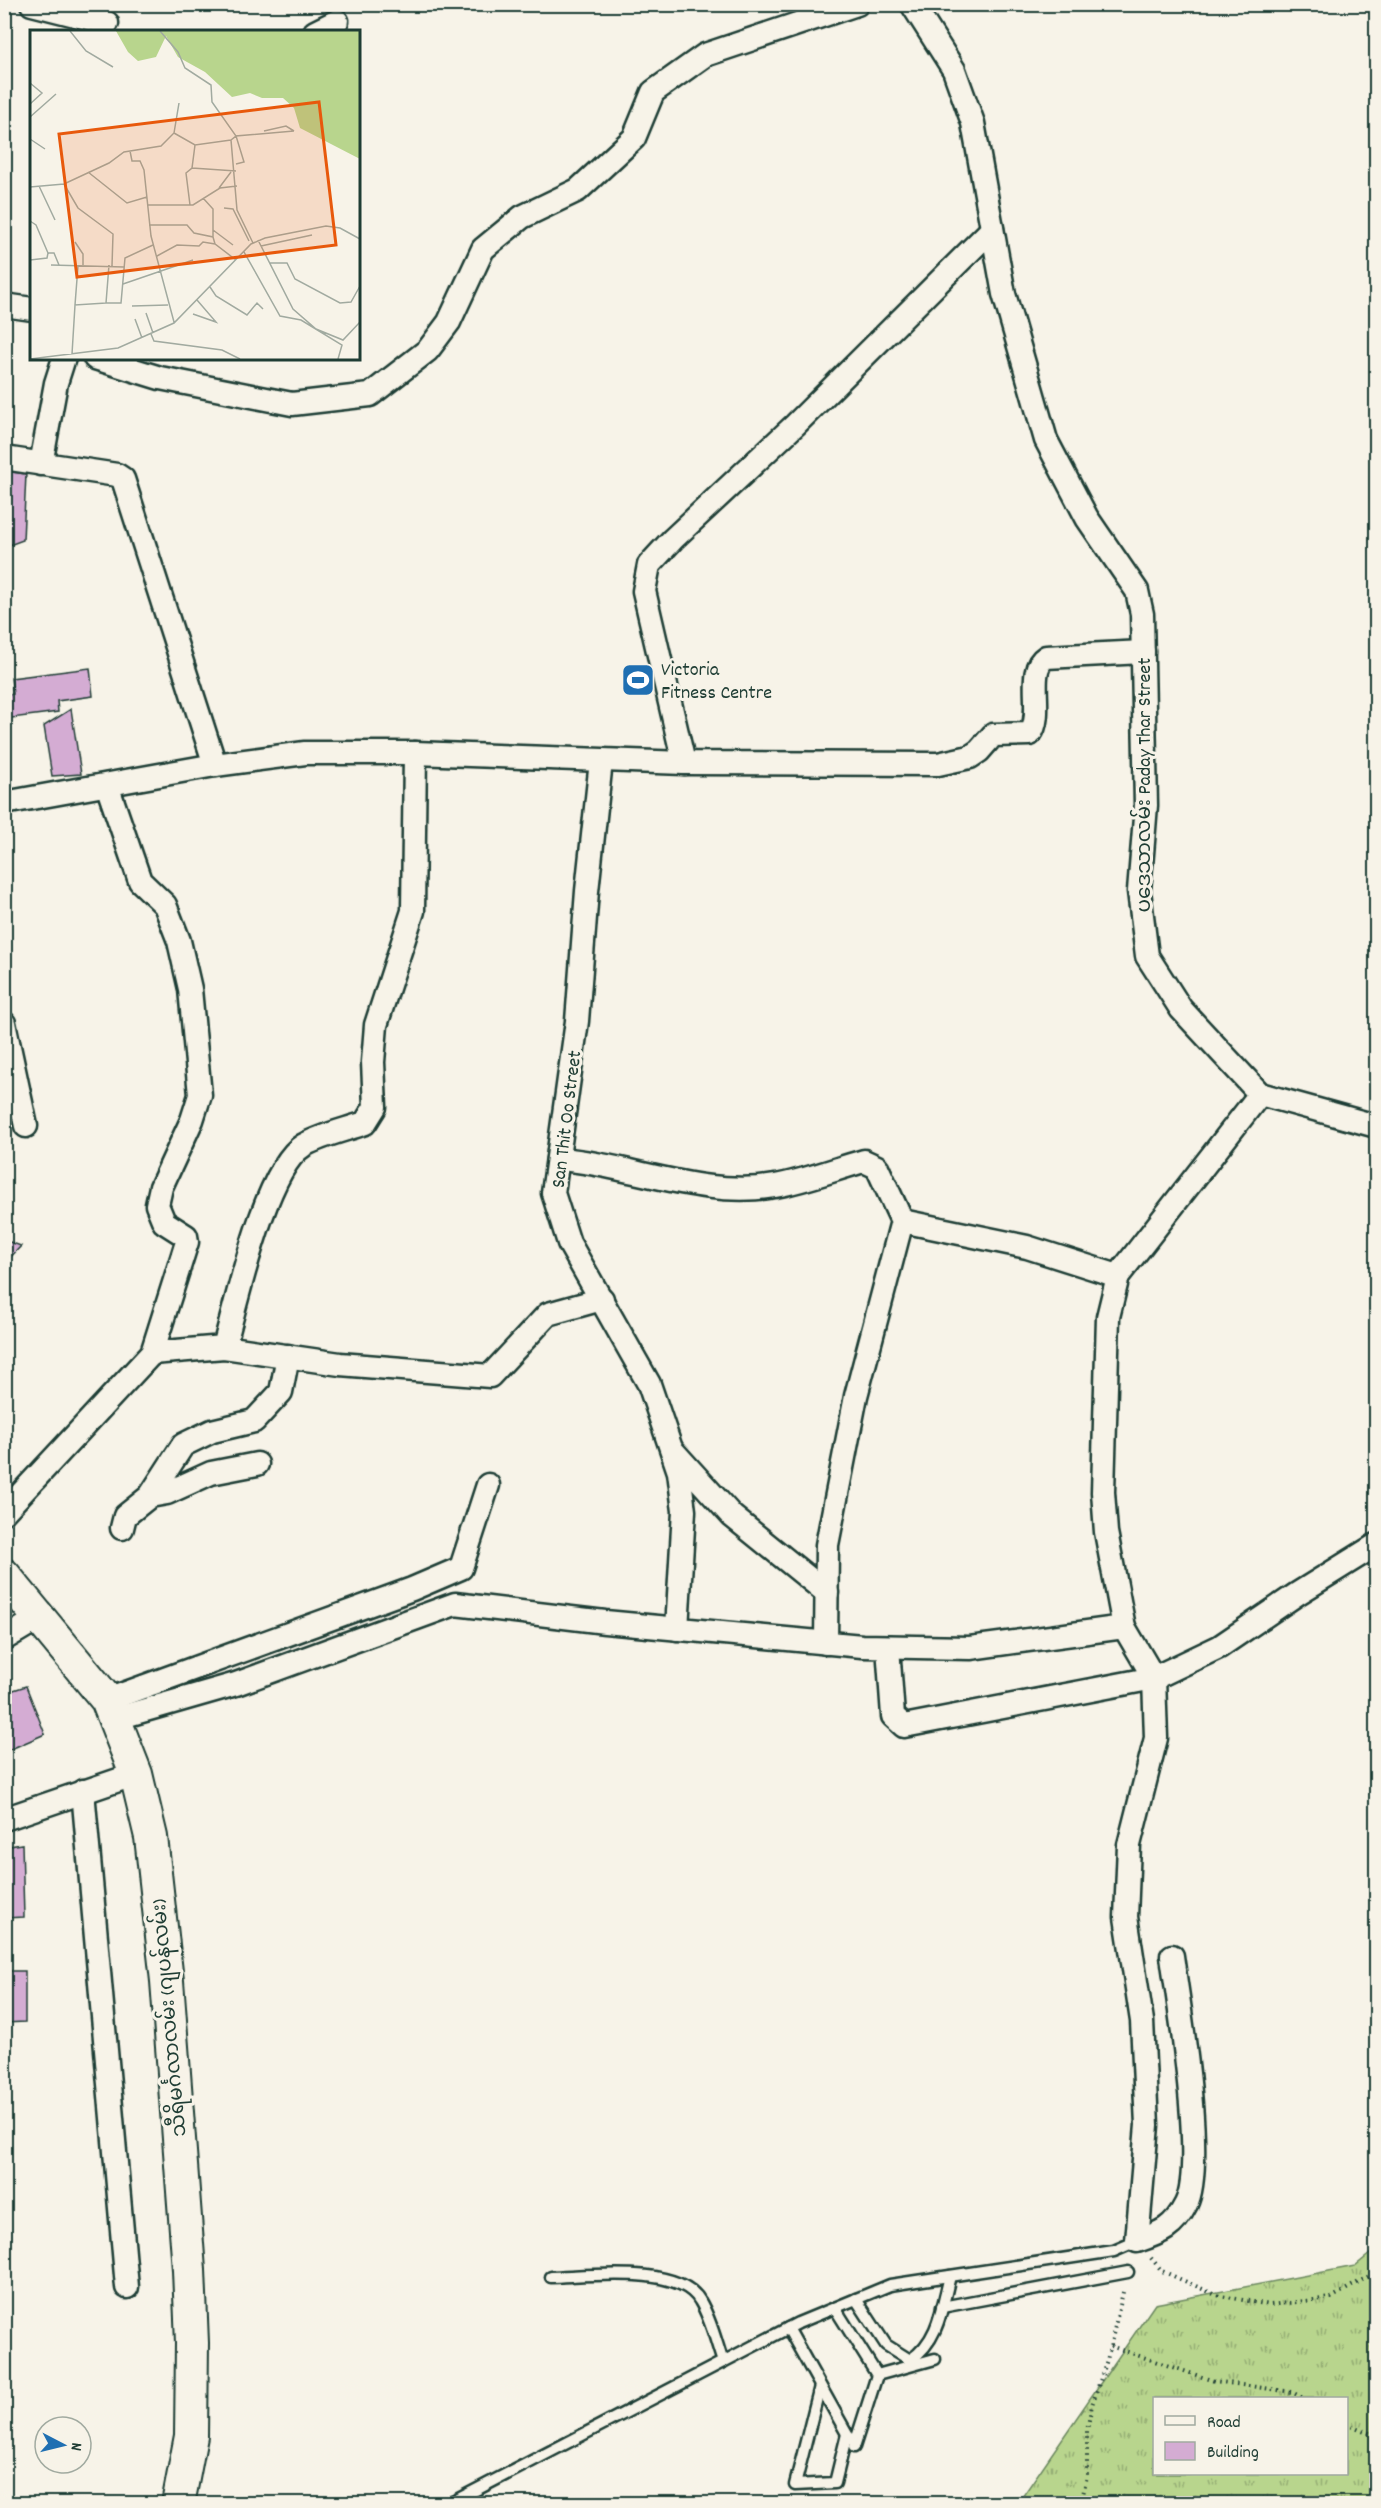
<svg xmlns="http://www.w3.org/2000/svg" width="1381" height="2508" font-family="Dekko,'Noto Sans Myanmar',sans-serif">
	<defs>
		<pattern id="grass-tufts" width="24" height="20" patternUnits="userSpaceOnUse" patternTransform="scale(1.5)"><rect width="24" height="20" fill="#b8d58d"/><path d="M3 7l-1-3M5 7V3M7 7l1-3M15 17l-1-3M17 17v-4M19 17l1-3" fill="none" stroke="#95ae74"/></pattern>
	</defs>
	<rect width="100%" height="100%" fill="#f7f3e8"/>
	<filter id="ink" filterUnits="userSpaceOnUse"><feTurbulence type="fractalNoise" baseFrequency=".0167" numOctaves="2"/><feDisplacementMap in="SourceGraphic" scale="12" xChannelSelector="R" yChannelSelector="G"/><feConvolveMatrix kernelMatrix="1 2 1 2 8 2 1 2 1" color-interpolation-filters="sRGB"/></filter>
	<g filter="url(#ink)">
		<path fill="url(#grass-tufts)" stroke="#6c8960" stroke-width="1.5" fill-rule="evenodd" d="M 1376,2249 L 1376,2503 L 1018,2503 L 1155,2304 L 1355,2266 ZM 1154,2398 L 1346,2398 L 1346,2474 L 1154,2474 Z"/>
		<g fill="#d4acd3" stroke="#1f3d34" stroke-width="1.5">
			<polygon points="4,471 26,474 23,540 4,547"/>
			<polygon points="90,668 93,696 57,701 58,712 4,719 4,695 13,694 11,678"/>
			<polygon points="71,709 81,774 52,776 44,726"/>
			<polygon points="4,1240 21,1246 4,1264"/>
			<polygon points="26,1686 45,1734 4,1752 4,1693"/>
			<polygon points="22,1844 24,1917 4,1918 4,1847"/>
			<polygon points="4,1971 25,1971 25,2022 4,2023"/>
		</g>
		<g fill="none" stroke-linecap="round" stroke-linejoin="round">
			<defs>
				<g id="lane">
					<path d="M 551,2277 C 588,2276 680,2264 700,2301 C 711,2319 716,2342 723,2362"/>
					<path d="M 856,2299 L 886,2345 L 910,2360 C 939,2341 942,2307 950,2276"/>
					<polyline points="942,2307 1128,2272"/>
					<polyline points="835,2308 877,2375 854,2447"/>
					<polyline points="788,2328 850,2439"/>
					<polyline points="877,2375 935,2359"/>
					<polyline points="820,2386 795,2485 835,2483 847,2434"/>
					<polyline points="449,2504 798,2323 890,2285 1114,2251 1137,2241"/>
				</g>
				<g id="street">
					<polyline points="32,4 107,23"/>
					<polyline points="912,4 954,70 973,123 1004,294 1046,440 1087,518 1137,591 1142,614 1146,805 1139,891 1147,956 1181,1009 1260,1094 1376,1126"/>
					<polyline points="315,32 337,21"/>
					<polyline points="4,305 32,309"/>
					<polyline points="95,358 160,378 292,404 370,395 428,350 449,322 483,249 522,217 578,190 634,138 653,92 705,55 857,4"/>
					<polyline points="4,458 117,475 123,479 215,765"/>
					<polyline points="41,464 56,383 64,358"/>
					<polyline points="601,761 587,891 577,1021 553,1193 569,1243 649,1384 679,1472 684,1511 677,1629"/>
					<polyline points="684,763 644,591 649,565 673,539 795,425 992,229"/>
					<path d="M 4,803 L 215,765 L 305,753 L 415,753 L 684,763 L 938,764 L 970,757 L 979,751 L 993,735 L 1030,734 C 1045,714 1025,670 1046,657 L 1143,652"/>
					<polyline points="4,1023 26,1126"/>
					<path d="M 558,1159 C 630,1164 703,1199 775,1186 C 805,1181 835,1169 864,1161 L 877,1167 L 902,1221 L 856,1396 L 827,1545 L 826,1643"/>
					<polyline points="902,1221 1027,1247 1118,1276"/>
					<polyline points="224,1347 340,1364 490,1376 548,1314 602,1299"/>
					<path d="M 152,1353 L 224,1347 C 237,1301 265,1168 304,1145 C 322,1135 345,1130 365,1123 L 375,1107 L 373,1062 L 376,1025 L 413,911 L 415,753"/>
					<polyline points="674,1452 732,1516 827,1593"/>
					<polyline points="150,1496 167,1493 211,1473 257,1464"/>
					<polyline points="4,1512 152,1353 187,1242 186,1236 164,1222 157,1205 161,1187 192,1120 200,1095 190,989 179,941 165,905 140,881 107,785"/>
					<polyline points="122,1528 125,1516 150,1496 183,1445 212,1431 254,1421 281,1392 288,1356"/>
					<polyline points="1124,1627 1106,1532 1103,1492 1108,1317 1118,1276 1260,1094"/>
					<polyline points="4,1639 39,1618"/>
					<path d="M 888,1647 L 893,1716 L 904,1726 L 1154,1678 L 1156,1738 L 1129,1845 L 1126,1917 L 1142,2021 L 1147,2125 L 1137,2241 C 1161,2233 1174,2228 1186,2204 C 1206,2163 1179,2006 1172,1956"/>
					<polyline points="107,1700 412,1589 461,1568 488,1485"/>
					<polyline points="114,1719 236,1684 455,1604 605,1622 862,1646 970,1648 1124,1627 1154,1678 1219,1647 1297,1594 1376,1545"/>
					<polyline points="83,1791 127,2287"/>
					<polyline points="4,1819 136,1774"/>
				</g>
				<polyline id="secondary" points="4,1575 107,1700 136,1774 151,1837 167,1981 189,2270 192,2343 191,2436 178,2504"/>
			</defs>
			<use href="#lane" stroke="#1f3d34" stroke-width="15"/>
			<use href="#street" stroke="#1f3d34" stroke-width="27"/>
			<use href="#secondary" stroke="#1f3d34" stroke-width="36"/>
			<g stroke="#1f3d34" stroke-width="4" stroke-dasharray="1.5 4.5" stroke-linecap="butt">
				<polyline points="1151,2258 1162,2271 1216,2295 1270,2305 1331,2298 1376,2272"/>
				<polyline points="1110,2346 1214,2381 1292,2392 1303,2398"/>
				<polyline points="1346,2423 1376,2436"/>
				<polyline points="1081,2504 1087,2476 1087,2430 1092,2405 1107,2360 1124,2288"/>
			</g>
			<use href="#lane" stroke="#f7f3e8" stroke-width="10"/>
			<use href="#street" stroke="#f7f3e8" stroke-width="22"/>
			<use href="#secondary" stroke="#f7f3e8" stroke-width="32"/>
		</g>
	</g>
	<defs>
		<symbol id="stadium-square" viewBox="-11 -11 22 22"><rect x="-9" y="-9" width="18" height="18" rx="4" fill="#1f6fb2" stroke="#f7f3e8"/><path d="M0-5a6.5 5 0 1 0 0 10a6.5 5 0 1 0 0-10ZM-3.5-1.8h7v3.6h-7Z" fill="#fff"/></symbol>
	</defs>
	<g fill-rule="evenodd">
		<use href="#stadium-square" x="619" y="661" width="38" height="38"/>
	</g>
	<g text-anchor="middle" stroke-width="6" stroke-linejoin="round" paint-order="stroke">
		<g font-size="20" fill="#1f3d34" stroke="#f7f3e8" text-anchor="start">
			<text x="661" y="675">Victoria<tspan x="661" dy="23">Fitness Centre</tspan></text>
		</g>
		<g font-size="20" fill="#1f3d34" stroke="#f7f3e8">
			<text transform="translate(1143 785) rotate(-90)" y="7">ပဒေသာလမ်း Paday Thar Street</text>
			<text transform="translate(565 1119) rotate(-83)" y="7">San Thit Oo Street</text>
			<text transform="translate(168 2018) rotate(-95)" y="7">သီရိမင်္ဂလာလမ်း (ဂျပန်လမ်း)</text>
		</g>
	</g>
	<g transform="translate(30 30)">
		<rect width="330" height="330" fill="#f7f3e8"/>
		<path d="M 86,1 L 330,1 L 330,129 L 270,98 L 264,78 L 253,68 L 232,68 L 220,63 L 202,67 L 175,42 L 148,27 L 136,6 L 126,27 L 108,31 L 98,22 Z" fill="#b8d58d"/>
		<path fill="none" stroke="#a1aaa0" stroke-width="1.5" d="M 40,1 L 56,21 L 83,37M 130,1 L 148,22 L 155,38 L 181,55 L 182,72 L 206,106 L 201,110 L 207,180 L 223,213M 0,53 L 12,63 L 0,74M 0,87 L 26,64M 234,101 L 256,96 L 264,101M 144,103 L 165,115 L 201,110M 0,109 L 15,119M 100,121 L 102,131 L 110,131 L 114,140 L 121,206 L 144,292M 206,134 L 214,132 L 206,106 L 264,101M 162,138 L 206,141M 58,142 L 97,173 L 117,167M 34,154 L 48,178 L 83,204 L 82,236M 9,156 L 25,190M 0,157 L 34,154 L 79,133 L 94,122 L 131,116 L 144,103 L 149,73M 189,158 L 201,142M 173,168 L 183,179 L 183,207M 118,175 L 163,175 L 190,158 L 207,156M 160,175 L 156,143 L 162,138 L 165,115M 194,178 L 203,179 L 219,211M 0,191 L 6,195 L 18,223M 119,195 L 157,195 L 164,203 L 183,207 L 185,214M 183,200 L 203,215M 228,210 L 263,279 L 286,299 L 313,310 L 330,292M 45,212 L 53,224 L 53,235M 231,216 L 282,205M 214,222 L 250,286 L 271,290 L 312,315 L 308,329M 18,223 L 24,223 L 29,235M 127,226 L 147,215 L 169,216 L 173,212 L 185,214 L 206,230M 0,230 L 17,228 L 18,223M 240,233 L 257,233 L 265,249 L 310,273 L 321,272 L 330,256M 21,235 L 94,237M 79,235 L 76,273 L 91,273 L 95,228 L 123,215M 48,236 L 45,275 L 76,273M 93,254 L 163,230M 180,257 L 186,266 L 217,285 L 227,273 L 233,279M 102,276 L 138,275M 116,283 L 123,303M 163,284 L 186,292 L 167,270M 105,289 L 112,308M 121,304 L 124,311 L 192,320 L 210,329M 42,324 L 45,275M 0,329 L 88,318 L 144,293 L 221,214 L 235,208 L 296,196 L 310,198 L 330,209"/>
		<path fill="#e8590c" fill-opacity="0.15" stroke="#e8590c" stroke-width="3" d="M 289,72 L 306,215 L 47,247 L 29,104 Z"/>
		<rect width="330" height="330" fill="none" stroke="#1f3d34" stroke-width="3"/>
	</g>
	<rect width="1381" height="2508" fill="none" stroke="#f7f3e8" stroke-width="24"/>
	<rect x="12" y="12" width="1357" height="2484" fill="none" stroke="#1f3d34" stroke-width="2" filter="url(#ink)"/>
	<rect x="1153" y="2397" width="195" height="78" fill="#f7f3e8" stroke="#a1aaa0" stroke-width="1.5"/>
	<rect x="1165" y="2416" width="30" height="9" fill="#f7f3e8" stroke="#a1aaa0" stroke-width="1.5"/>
	<text x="1207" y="2427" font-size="18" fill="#1f3d34">Road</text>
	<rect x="1165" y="2442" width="30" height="18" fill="#d4acd3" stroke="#a1aaa0" stroke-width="1.5"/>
	<text x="1207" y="2457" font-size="18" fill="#1f3d34">Building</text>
	<g transform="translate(63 2445) rotate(97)"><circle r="28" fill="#f7f3e8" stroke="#a1aaa0" stroke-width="1.5"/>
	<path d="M0-4.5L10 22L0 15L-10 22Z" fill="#1f6fb2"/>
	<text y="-9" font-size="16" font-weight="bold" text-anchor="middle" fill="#1f3d34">N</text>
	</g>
</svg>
